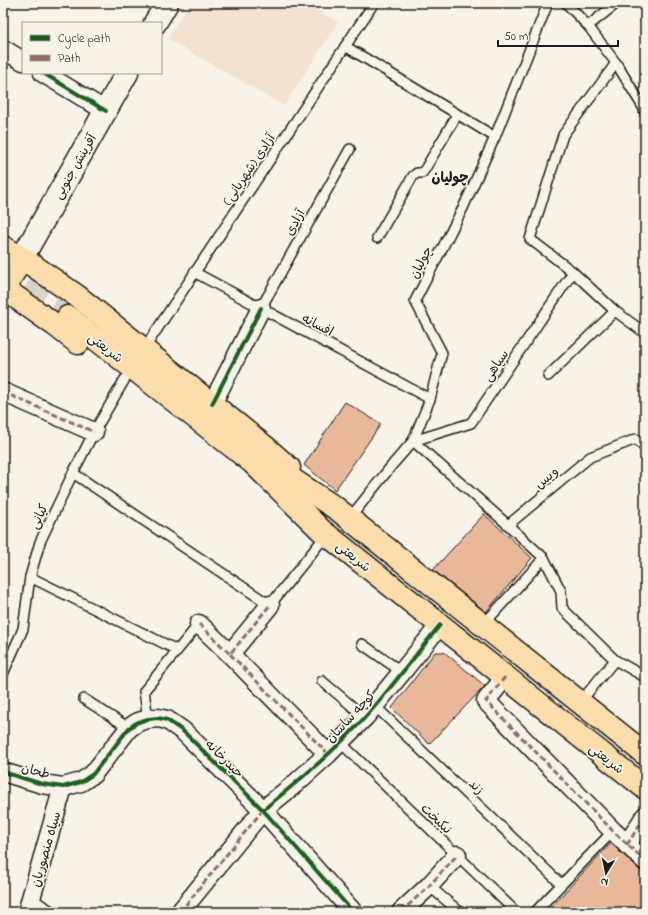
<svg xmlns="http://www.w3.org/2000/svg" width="648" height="915" font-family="'Indie Flower','Playpen Sans Arabic',sans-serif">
	<rect width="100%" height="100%" fill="#f7f3e8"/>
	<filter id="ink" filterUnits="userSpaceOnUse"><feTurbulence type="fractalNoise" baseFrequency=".025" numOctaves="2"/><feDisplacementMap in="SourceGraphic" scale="8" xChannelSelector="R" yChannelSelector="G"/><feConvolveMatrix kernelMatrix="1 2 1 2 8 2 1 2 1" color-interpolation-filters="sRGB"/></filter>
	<g filter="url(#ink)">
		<polygon fill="#f3e1d1" points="189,3 304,3 338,22 284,106 168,39"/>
		<g fill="#e9b89a" stroke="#1c1c1c">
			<polygon points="345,402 381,424 335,490 304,465"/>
			<polygon points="484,514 532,558 486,612 433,570"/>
			<polygon points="435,652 444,652 485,686 429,744 392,708"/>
			<polygon points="611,843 645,875 645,912 548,912 547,911"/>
		</g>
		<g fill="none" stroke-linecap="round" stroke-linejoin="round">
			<polyline stroke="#d6d3c9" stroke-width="22" stroke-dasharray="22 11" stroke-linecap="butt" points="3,261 18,270 73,310"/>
			<defs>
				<g id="lane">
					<polyline points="566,3 588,26 616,63 643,107 645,113"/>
					<polyline points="588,26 617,3"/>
					<polyline points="345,46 495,137"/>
					<polyline points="616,63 563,135 530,239 573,272 615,311 645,333"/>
					<polyline points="377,238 413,176 417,173 422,173 425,169 457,115"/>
					<polyline points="194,272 430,399"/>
					<polyline points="261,308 350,149"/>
					<polyline points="144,349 374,3"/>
					<polyline points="548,376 615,311"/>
					<polyline points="413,441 508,525 544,558 561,591 562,608 615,660 645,677"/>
					<polyline points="413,441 471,423 573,272"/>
					<polyline points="73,473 270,605 327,534"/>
					<polyline points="349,519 393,464 413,441 430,399 442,353 415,301 463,208 495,137 548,3"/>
					<polyline points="508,525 590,457 636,439 644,447 645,446"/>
					<polyline points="30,577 177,650"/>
					<polyline points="483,625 544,558"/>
					<polyline points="362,644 402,672"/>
					<polyline points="3,674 23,629 30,577 40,542 73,473 94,432 125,379"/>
					<polyline points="322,681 365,717"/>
					<polyline points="84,699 129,728"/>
					<polyline points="580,702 615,660"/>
					<polyline points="375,706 561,884"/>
					<polyline points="148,719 144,691 199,624"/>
					<polyline points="340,742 516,912"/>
					<polyline points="429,886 460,912"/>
					<polyline points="31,898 53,912"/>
					<polyline points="535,912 613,831"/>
				</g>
				<g id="street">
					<polyline points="3,49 23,61"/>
					<polyline points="43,73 106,111"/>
					<polyline points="3,392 94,432"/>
					<polyline points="212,404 261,308"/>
					<polyline points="199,624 230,654 270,605"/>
					<polyline points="230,654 328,754"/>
					<polyline points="505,677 486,701 613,831 645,861"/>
					<polyline points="3,772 42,784 63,787 81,782 93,774 129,728 138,722 148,719 158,718 167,720 183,731 263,810 353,912"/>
					<polyline points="627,845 645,816"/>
					<polyline points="27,912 63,787"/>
					<polyline points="180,912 263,810 296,783 328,754 365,717 402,672 440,625"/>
					<polyline points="401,912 429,886 457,855"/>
				</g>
				<g id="secondary">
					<polyline points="155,23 167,3"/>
					<polyline points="22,258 127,73"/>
				</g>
				<g id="primary">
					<polyline points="3,247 22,258 77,296 264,446 289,468"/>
					<polyline points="3,288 55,325 78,343"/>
					<polyline points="4,289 22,258"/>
					<polyline points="68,317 252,462 321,530 645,788"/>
					<polyline points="267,463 337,509 645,754"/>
				</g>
			</defs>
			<use href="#lane" stroke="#1c1c1c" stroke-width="12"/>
			<use href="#street" stroke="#1c1c1c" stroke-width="21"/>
			<use href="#secondary" stroke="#1c1c1c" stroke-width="25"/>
			<use href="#primary" stroke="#1c1c1c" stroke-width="25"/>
			<use href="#lane" stroke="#f7f3e8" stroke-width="9"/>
			<use href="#street" stroke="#f7f3e8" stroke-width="18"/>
			<use href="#secondary" stroke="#f7f3e8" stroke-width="22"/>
			<use href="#primary" stroke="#fbddab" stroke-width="22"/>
			<g stroke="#8d6e63" stroke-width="3" stroke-dasharray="6 3" stroke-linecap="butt">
				<polyline points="3,392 94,432"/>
				<polyline points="199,624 230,654 270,605"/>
				<polyline points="230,654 328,754"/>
				<polyline points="505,677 486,701 613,831 645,861"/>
				<polyline points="627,845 645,816"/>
				<polyline points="180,912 263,810"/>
				<polyline points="401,912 429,886 457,855"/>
			</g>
			<defs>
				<g id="cycleway">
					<polyline points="43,73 106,111"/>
					<polyline points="212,404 261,308"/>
					<polyline points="3,772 42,784 63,787 81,782 93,774 129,728 138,722 148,719 158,718 167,720 183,731 263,810 353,912"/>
					<path d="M 263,810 C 302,778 342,745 375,706 C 397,680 418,652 440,625"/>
				</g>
			</defs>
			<use href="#cycleway" stroke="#f7f3e8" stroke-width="6"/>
			<use href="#cycleway" stroke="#1b5e20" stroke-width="4"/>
		</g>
	</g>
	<g text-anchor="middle" stroke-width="3.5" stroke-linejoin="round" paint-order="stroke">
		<g font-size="13" fill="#1c1c1c" stroke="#f7f3e8">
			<text transform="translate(74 166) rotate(-60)" y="5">آفرینش جنوبی</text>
			<text transform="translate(248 169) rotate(-56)" y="5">آزادی (شهربانی)</text>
			<text transform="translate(294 222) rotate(-61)" y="5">آزادی</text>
			<text transform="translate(420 262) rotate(-63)" y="5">چولیان</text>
			<text transform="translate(318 324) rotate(28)" y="5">افسانه</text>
			<text transform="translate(106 347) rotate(38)" y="5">شریعتی</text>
			<text transform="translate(495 365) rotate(-56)" y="5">سپاهی</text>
			<text transform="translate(546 477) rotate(-40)" y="5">ویس</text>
			<text transform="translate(38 516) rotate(-64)" y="5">کیانی</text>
			<text transform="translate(354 556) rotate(39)" y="5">شریعتی</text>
			<text transform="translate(350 716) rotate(-47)" y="5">کوچه ساسان</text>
			<text transform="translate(225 758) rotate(45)" y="5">حیدرخانه</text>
			<text transform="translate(607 758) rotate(38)" y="5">شریعتی</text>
			<text transform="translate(36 770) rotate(14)" y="5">طحان</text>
			<text transform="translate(477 786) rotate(44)" y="5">زند</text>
			<text transform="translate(437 818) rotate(44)" y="5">نیکبخت</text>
			<text transform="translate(45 849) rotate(-74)" y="5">سیاه منصوریان</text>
		</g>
		<g font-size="14" font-weight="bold" fill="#1c1c1c" stroke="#f7f3e8">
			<text x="450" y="182">چولیان</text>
		</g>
	</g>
	<rect width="648" height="915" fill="none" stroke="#f7f3e8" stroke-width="16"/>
	<rect x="8" y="8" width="632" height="899" fill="none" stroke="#1c1c1c" stroke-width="1.5" filter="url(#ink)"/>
	<rect x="22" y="22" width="140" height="52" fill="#f7f3e8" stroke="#9f9d96"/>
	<rect x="30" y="35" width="20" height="6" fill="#1b5e20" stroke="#9f9d96"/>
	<text x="58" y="42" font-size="12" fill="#1c1c1c">Cycle path</text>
	<rect x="30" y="55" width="20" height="6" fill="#8d6e63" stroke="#9f9d96"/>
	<text x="58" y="62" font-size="12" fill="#1c1c1c">Path</text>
	<g transform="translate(606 873) rotate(190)" stroke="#f7f3e8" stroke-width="3" paint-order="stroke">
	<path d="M0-3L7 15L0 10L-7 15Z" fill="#1c1c1c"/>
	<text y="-6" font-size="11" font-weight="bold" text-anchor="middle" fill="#1c1c1c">N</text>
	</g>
	<path d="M498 40v6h120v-6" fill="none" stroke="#1c1c1c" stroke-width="2"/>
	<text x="504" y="40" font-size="12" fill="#1c1c1c" stroke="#f7f3e8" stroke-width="3" paint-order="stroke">50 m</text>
</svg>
